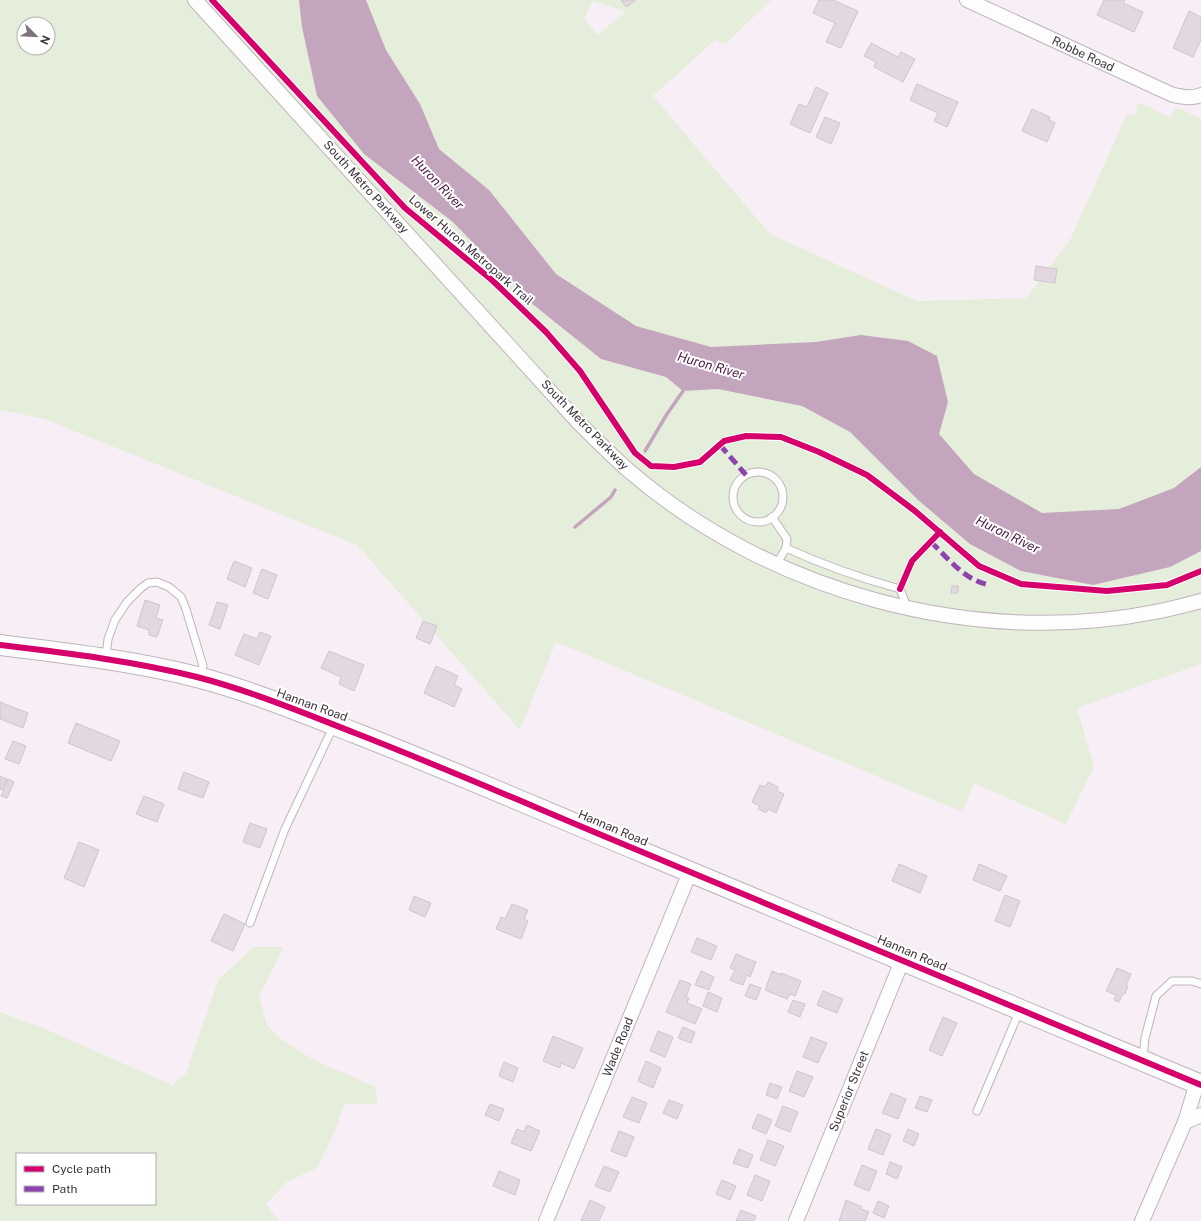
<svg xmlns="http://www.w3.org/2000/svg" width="1201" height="1221" font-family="'Public Sans',sans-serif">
	<rect width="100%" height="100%" fill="#f8eff6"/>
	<g fill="#e5eeda" fill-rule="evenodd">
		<path d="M 0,0 L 771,0 L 726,44 L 715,40 L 653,96 L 770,234 L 917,301 L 1026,298 L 1070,240 L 1127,114 L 1135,116 L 1138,102 L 1170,117 L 1176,107 L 1201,118 L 1201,664 L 1077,708 L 1094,767 L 1066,824 L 974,783 L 962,812 L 556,642 L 520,730 L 357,545 L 44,419 L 0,410 ZM 593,1 L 626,12 L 597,35 L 584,18 ZM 24,24 L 48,24 L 48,48 L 24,48 Z"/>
		<path d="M 254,947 L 283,947 L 279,957 L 259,996 L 267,1025 L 281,1039 L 312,1059 L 376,1087 L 377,1104 L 345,1104 L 335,1131 L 317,1168 L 287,1182 L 266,1204 L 279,1221 L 0,1221 L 0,1012 L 45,1029 L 172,1085 L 186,1073 L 218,980 ZM 17,1154 L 155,1154 L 155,1204 L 17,1204 Z"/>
	</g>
	<polygon fill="#c4a5be" points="299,0 366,0 386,50 420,104 439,149 489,190 556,274 636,326 711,347 816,342 861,335 908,341 937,356 948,402 939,434 974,474 1042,513 1119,509 1174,488 1201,467 1201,551 1170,567 1093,585 1021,571 970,544 918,500 850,432 802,406 718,389 683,391 666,377 601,359 530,302 453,222 364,154 317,96 302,27"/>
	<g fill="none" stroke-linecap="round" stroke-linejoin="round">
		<g stroke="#c4a5be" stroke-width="3.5">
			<polyline points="645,451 667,414 683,391 683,387"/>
			<polyline points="575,527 611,497 615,490"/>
		</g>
	</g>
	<g fill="#e3d7e1" stroke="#cfc6cd">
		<polygon points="621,0 636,0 626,7"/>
		<polygon points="819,0 833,0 858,11 841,48 826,42 835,23 813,13"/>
		<polygon points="1104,0 1125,0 1123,3 1143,12 1134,32 1097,15"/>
		<polygon points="1189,11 1201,17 1201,40 1193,57 1173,48"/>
		<polygon points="871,43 898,57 901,52 915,59 903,82 874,67 876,62 864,56"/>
		<polygon points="917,84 958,102 947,127 934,121 938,113 910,100"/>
		<polygon points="816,87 828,93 810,133 790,124 799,104 807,107"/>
		<polygon points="1032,109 1050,117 1049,120 1055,123 1047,142 1022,131"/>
		<polygon points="825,117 840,123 831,144 816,137"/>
		<polygon points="1036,266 1057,269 1055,283 1034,280"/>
		<polygon points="234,561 252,568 245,587 227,579"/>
		<polygon points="262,569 277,575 268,599 253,593"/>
		<polygon points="952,586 958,586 958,593 951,593"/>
		<polygon points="145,600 160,605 156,618 163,620 157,637 149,635 149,630 137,626"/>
		<polygon points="217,602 228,605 220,629 209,625"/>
		<polygon points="423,621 437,626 430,644 416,638"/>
		<polygon points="260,632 271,636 259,665 235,655 244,634 257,639"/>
		<polygon points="329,651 364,665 354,691 339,684 341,677 321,668"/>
		<polygon points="436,666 458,676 454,685 462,689 454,707 424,693"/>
		<polygon points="0,702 28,713 23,728 0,719"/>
		<polygon points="76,723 120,741 111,761 68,743"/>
		<polygon points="13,741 26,746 19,764 5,759"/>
		<polygon points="184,772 209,782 203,798 178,789"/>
		<polygon points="0,776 7,779 2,790 0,789"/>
		<polygon points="8,779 14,782 7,798 1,796"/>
		<polygon points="768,782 778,787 777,791 784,794 776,813 768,809 766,813 758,809 760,806 752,802 760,785 765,787"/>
		<polygon points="144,796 164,804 157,822 136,814"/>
		<polygon points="250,823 267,829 260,848 243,842"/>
		<polygon points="79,842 99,850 84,887 64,878"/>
		<polygon points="899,864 927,876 920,893 892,881"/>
		<polygon points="979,864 1007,876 1000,891 973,880"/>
		<polygon points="1005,895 1020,901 1010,927 995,921"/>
		<polygon points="414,896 431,903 425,917 409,910"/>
		<polygon points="512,904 528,910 524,919 528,921 521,939 496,929 501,917 505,919"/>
		<polygon points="224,914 245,924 233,951 211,941"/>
		<polygon points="697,938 717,946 711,960 691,952"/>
		<polygon points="736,954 756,962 750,977 747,975 743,985 730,980 735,970 730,968"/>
		<polygon points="1117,968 1131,974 1126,985 1128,986 1125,994 1123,993 1119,1002 1114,1000 1116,995 1106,991"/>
		<polygon points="701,971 714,977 709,990 695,985"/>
		<polygon points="772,971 781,975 781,973 801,981 795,996 790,994 787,999 765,990"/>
		<polygon points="680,980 691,984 686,997 689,998 687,1003 702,1009 695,1024 666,1012"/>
		<polygon points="750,984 761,988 756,1000 745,996"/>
		<polygon points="823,991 843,999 837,1013 817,1005"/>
		<polygon points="708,992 722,998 717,1012 703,1006"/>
		<polygon points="793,1000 805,1004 800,1017 788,1012"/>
		<polygon points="943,1017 957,1023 942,1056 929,1050"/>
		<polygon points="683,1027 695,1032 691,1043 678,1038"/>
		<polygon points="658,1031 673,1037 665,1057 650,1051"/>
		<polygon points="553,1036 583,1048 574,1069 561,1063 560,1068 543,1061"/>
		<polygon points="811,1037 827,1043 818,1063 803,1057"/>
		<polygon points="646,1061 661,1068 653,1088 638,1081"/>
		<polygon points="504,1062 518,1068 513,1082 499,1076"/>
		<polygon points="797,1071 813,1077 804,1097 789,1091"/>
		<polygon points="770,1083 782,1087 777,1099 766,1095"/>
		<polygon points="891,1093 906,1099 898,1119 882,1113"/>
		<polygon points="920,1096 932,1100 927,1112 915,1108"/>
		<polygon points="632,1097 647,1103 639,1123 623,1117"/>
		<polygon points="669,1100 683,1105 677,1119 663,1113"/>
		<polygon points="490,1104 504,1109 499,1121 485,1115"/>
		<polygon points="783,1106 798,1112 790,1132 775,1126"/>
		<polygon points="758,1114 772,1120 766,1134 752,1128"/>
		<polygon points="527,1125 540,1131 531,1151 511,1143 517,1129 524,1132"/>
		<polygon points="876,1129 891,1135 883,1155 868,1149"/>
		<polygon points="908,1129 919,1134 914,1146 903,1141"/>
		<polygon points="619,1131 634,1137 626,1157 611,1151"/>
		<polygon points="768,1140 784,1146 775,1166 760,1160"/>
		<polygon points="739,1149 753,1155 748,1168 733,1163"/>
		<polygon points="890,1162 902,1167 897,1179 886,1174"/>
		<polygon points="862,1165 877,1171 869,1191 854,1185"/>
		<polygon points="604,1166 619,1172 610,1192 595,1186"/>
		<polygon points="499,1171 520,1180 515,1195 493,1186"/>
		<polygon points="755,1175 770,1181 762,1201 747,1195"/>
		<polygon points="722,1180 736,1186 730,1200 716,1194"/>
		<polygon points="590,1200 605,1207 599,1221 581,1221"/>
		<polygon points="846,1200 862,1207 861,1209 869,1212 865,1221 839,1221"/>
		<polygon points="878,1201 889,1206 884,1218 873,1213"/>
		<polygon points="741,1210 756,1216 754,1221 736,1221"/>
	</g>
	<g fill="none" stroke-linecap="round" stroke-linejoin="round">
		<defs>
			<g id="lane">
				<circle cx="758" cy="497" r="25"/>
				<polyline points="772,517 787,539 786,548"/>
				<path d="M 776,565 L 786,548 C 823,565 860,578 900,589 L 907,607"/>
				<polyline points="106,657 108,639 115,620 127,602 141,588 148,583 157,582 169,587 181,597 186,609 203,666 200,676"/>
				<polyline points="250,923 285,829 334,725"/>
				<polyline points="1143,1058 1145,1038 1156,996 1172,981 1192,981 1201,984"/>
				<polyline points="977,1111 1019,1012"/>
			</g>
			<g id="street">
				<path d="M 195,0 L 579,423 C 595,439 611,455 628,470 C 769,592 972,648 1155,612 C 1170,609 1186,605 1201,601"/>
				<path d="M 967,0 L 1173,95 C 1183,97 1192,99 1201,95"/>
				<polyline points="1185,1122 1201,1115"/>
				<polyline points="546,1221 690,872"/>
				<polyline points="796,1221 902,961"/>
				<polyline points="1142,1221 1185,1122 1197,1083"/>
			</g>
			<path id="secondary" d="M 0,645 C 66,653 133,661 197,677 C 251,691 304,713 355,733 C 453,771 550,814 647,854 C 831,932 1016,1008 1201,1085"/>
		</defs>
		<use href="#lane" stroke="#beb5bc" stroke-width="9"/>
		<use href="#street" stroke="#beb5bc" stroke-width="16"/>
		<use href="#secondary" stroke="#beb5bc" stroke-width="22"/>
		<use href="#lane" stroke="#fefdfe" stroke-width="7"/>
		<use href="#street" stroke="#fefdfe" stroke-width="14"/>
		<use href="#secondary" stroke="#fefdfe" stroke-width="20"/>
		<g stroke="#8e44ad" stroke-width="5" stroke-dasharray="10 5" stroke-linecap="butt">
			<polyline points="720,445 746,475"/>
			<path d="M 931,542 C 949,559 965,581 990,585"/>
		</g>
		<defs>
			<g id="cycleway">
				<polyline points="212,0 405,208 493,281 546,332 580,371 635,453 651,466 674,467 700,462 724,441 746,436 781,437 819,452 867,475 915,511 979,566 1021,584 1107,591 1167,585 1201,571"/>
				<polyline points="900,589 912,561 940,532"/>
				<path d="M 0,645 C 66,653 133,661 197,677 C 251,691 304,713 355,733 C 453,771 550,814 647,854 C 831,932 1016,1008 1201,1085"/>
			</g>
		</defs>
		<use href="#cycleway" stroke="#fff" stroke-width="8"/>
		<use href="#cycleway" stroke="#d6006c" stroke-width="6"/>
	</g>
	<g text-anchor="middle" stroke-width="4" stroke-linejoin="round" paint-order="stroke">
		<g font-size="12" fill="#3d323b" stroke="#fff">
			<text transform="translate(1083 54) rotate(25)" y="4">Robbe Road</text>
			<text transform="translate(366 187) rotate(48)" y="4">South Metro Parkway</text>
			<text transform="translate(471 250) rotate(41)" y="4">Lower Huron Metropark Trail</text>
			<text transform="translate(585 425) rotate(46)" y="4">South Metro Parkway</text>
			<text transform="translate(312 705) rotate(20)" y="4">Hannan Road</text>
			<text transform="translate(613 828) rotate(23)" y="4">Hannan Road</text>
			<text transform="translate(912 953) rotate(23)" y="4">Hannan Road</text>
			<text transform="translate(618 1047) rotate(-68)" y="4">Wade Road</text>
			<text transform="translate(849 1091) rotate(-68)" y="4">Superior Street</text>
		</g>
		<g font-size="13" font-style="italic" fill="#4c1945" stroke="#fff">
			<text transform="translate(438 182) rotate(46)" y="5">Huron River</text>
			<text transform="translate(711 365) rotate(16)" y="5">Huron River</text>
			<text transform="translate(1008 534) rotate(26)" y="5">Huron River</text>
		</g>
	</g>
	<rect x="16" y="1153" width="140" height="52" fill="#ffffff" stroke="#b1adb1"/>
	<rect x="24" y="1166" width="20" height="6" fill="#d6006c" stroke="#b1adb1"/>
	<text x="52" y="1173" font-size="12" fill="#3d323b">Cycle path</text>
	<rect x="24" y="1186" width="20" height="6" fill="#8e44ad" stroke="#b1adb1"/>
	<text x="52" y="1193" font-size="12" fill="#3d323b">Path</text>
	<g transform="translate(36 36) rotate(114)"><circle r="19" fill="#ffffff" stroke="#b1adb1"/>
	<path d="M0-3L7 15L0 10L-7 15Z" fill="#7e747c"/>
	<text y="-6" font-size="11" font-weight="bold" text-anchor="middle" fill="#3d323b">N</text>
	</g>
</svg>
